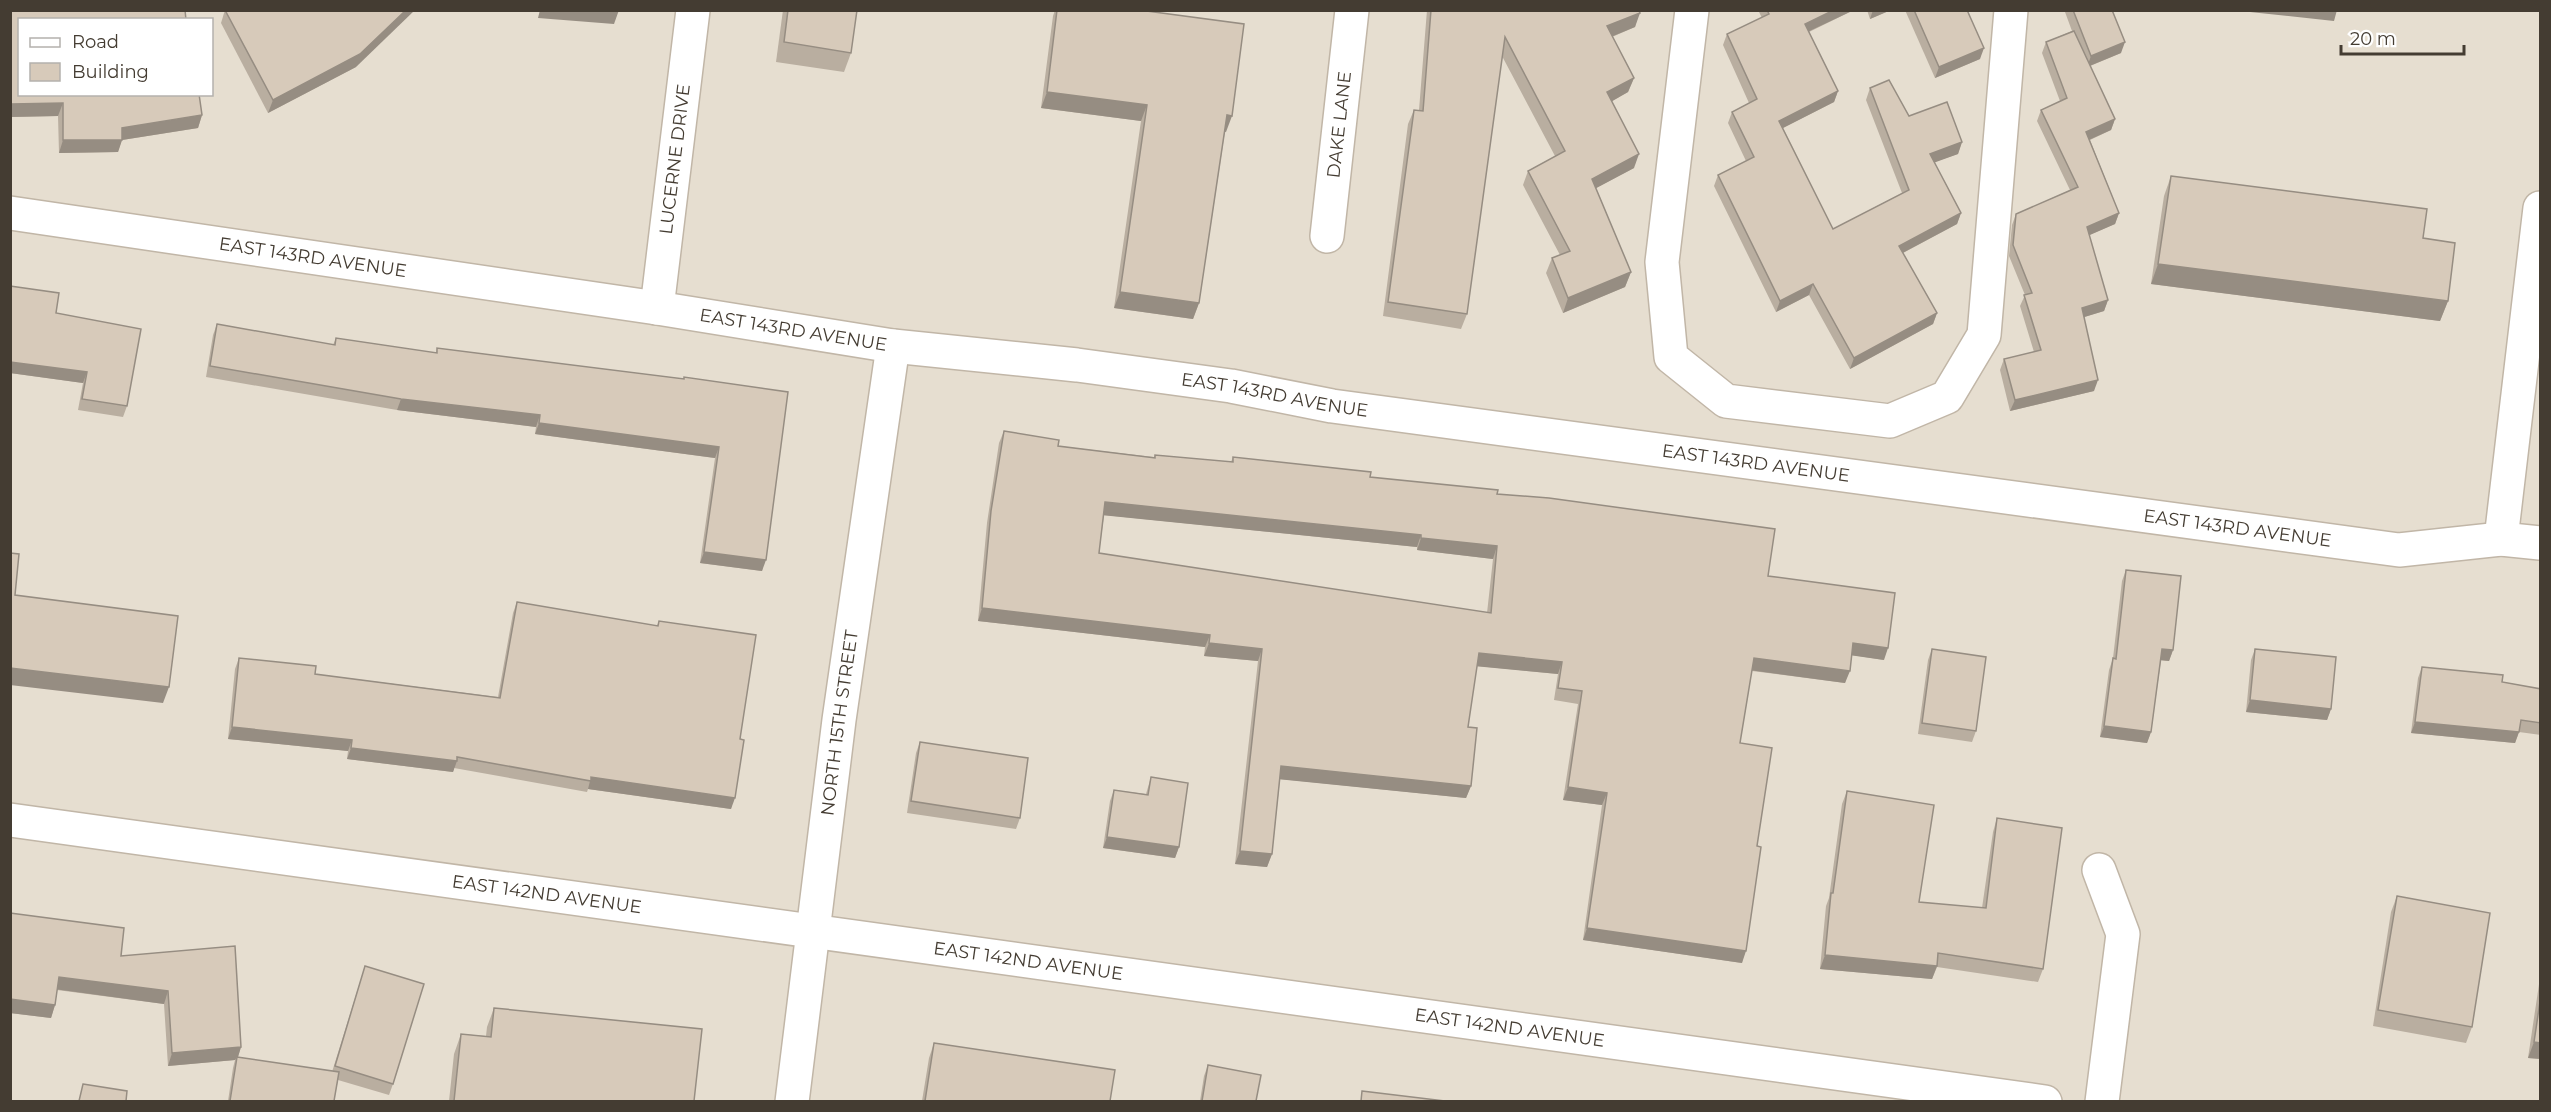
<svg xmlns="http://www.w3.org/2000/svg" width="2551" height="1112" font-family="Montserrat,sans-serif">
	<rect width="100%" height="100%" fill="#f2ece2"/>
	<path fill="#e6ded0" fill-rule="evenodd" d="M 11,11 L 2540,11 L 2540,1101 L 11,1101 ZM 20,20 L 212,20 L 212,94 L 20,94 Z"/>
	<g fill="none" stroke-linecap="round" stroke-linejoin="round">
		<defs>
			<g id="minor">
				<polyline points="1692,10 1662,262 1671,357 1726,401 1890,421 1947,397 1984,335 2011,10"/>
				<path id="s1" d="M 10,213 L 657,308 L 893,346 L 1077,365 L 1231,386 L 1332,406 L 2399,550 L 2501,539 L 2540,543"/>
				<path id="s2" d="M 1327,236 L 1352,10"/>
				<path id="s3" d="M 657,308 L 693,10"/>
				<polyline points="2501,539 2540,208"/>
				<path id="s4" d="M 10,820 L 2045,1102"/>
				<polyline points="2099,870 2123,934 2102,1102"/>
				<path id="s5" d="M 792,1102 L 839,720 L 893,346"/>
			</g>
		</defs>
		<use href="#minor" stroke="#c1b6a7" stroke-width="36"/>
		<use href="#minor" stroke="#fff" stroke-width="33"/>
	</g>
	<g fill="#b9aea0" fill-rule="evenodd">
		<polygon points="10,10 202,115 198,128 122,140 118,152 59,153 58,116 10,117"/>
		<polygon points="225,10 356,67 268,113 221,23"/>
		<polygon points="783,10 857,10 851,53 844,72 776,62"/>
		<polygon points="1055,10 1139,10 1226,132 1225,131 1199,303 1193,319 1114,308 1141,121 1041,108 1053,16"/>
		<polygon points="1427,10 1639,10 1635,27 1612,37 1634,78 1628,92 1612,101 1634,168 1596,188 1631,272 1625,287 1563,313 1546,273 1552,258 1560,255 1523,185 1528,171 1555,156 1502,56 1467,314 1461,329 1383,316 1408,124 1414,110 1419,110"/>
		<polygon points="1758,10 1854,10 1809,32 1838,91 1834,102 1783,128 1833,229 1902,193 1866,100 1870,88 1909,116 1962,142 1958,154 1934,162 1961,213 1957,224 1903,253 1937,313 1933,324 1850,369 1809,295 1776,312 1714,186 1718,175 1746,161 1728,123 1732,112 1749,103 1723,45 1727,34 1762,18"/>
		<polygon points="1867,10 1891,10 1870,19"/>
		<polygon points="1905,10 1967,10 1980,59 1935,78"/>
		<polygon points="2065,10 2112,10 2121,53 2090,66 2115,119 2111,130 2090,140 2119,213 2115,224 2089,235 2108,300 2104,311 2084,317 2094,391 2010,411 2000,370 2004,359 2034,352 2020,306 2025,295 2009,256 2012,225 2016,214 2070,190 2037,121 2041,110 2060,101 2042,53 2046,42 2072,31 2065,12"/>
		<polygon points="2171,176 2423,238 2448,301 2440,321 2151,284 2164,196"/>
		<polygon points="10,286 56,313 127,406 123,417 78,410 83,383 10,373"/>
		<polygon points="217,324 333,345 336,338 436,353 437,348 788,392 762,571 700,563 715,458 535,434 536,427 397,410 206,377 213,335"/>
		<path d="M 1004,431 L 1058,446 L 1154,457 L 1155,455 L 1231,462 L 1233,457 L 1370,477 L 1497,494 L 1768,576 L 1884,660 L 1852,655 L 1845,683 L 1752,671 L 1740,743 L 1757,846 L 1742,963 L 1583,940 L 1602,805 L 1563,800 L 1578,704 L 1554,700 L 1558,674 L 1477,666 L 1468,727 L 1471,786 L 1466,798 L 1280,779 L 1272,854 L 1267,867 L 1235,864 L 1258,661 L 1204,656 L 1205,647 L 978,621 L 987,523 L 999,443 ZM 1104,515 L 1417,547 L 1417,550 L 1493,559 L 1487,613 L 1099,553 Z"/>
		<polygon points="2126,570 2173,650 2169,661 2161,660 2151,732 2147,743 2100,737 2109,670 2113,658 2122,581"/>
		<polygon points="517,602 657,626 659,621 740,739 731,809 588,789 587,792 454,768 453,772 347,759 348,751 228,739 235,669 239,658 315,674 498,697 513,613"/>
		<polygon points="1932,649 1976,731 1972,742 1918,734 1928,660"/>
		<polygon points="2255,649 2331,709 2327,720 2246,712 2251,660"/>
		<polygon points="2422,667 2541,689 2541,735 2519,732 2515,743 2411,733 2418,678"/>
		<polygon points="920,742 1020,818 1016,829 907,813 916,753"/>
		<polygon points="1151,777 1179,847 1175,858 1103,848 1110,801 1114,790 1146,794"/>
		<polygon points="1847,791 1919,902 1982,908 1993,832 1997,818 2043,969 2038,982 1937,967 1932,979 1820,969 1826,906 1829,898 1842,804"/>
		<polygon points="2397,896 2472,1027 2466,1043 2373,1026 2391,912"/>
		<polygon points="235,946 241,1047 238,1057 332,1072 365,966 393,1084 389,1095 338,1080 334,1101 228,1101 233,1068 235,1060 168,1066 164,1004 57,990 55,1005 51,1018 10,1013 121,956"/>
		<polygon points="2541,971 2541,1059 2528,1058"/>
		<polygon points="494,1008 694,1101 449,1101 454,1054 461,1034 486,1036 487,1027"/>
		<polygon points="934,1043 1110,1101 922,1101 929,1058"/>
		<polygon points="1208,1065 1256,1101 1200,1101 1204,1076"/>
	</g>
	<g fill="#968d82">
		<polygon points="406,10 415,10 356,67 268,113 273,100"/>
		<polygon points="540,10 619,10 614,24 538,18"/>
		<polygon points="1834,10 1854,10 1801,35 1805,24"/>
		<polygon points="1873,10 1891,10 1870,19"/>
		<polygon points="2231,10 2337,10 2334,21"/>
		<polygon points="1640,13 1635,27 1601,41 1607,26"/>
		<polygon points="2125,42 2121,53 2087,67 2091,56"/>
		<polygon points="1984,48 1980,59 1935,78 1939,67"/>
		<polygon points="1634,78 1628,92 1602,107 1607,92"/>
		<polygon points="1838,91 1834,102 1775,132 1779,121"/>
		<polygon points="1047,92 1147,105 1141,121 1041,108"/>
		<polygon points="63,103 58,116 10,117 10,104"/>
		<polygon points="202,115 198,128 122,140 118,152 59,153 63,140 122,128"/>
		<polygon points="1227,115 1232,116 1226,132 1221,131"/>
		<polygon points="2115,119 2111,130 2082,143 2086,132"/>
		<polygon points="1962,142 1958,154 1925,166 1930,154"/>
		<polygon points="1639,154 1634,168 1587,193 1592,179"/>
		<polygon points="1961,213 1957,224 1895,257 1899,246"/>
		<polygon points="2119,213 2115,224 2083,238 2087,227"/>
		<polygon points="2158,264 2448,301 2440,321 2151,284"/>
		<polygon points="1631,272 1625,287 1563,313 1568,298"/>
		<polygon points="1813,284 1809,295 1776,312 1780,301"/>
		<polygon points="1120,292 1199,303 1193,319 1114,308"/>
		<polygon points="2108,300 2104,311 2078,319 2082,308"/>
		<polygon points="1937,313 1933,324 1850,369 1854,358"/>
		<polygon points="10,362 87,372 83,383 10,373"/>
		<polygon points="2098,380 2094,391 2010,411 2015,400"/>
		<polygon points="401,399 540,415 536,427 397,410"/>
		<polygon points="539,423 719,447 715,458 535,434"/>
		<polygon points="1105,502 1421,535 1417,547 1101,515"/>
		<polygon points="1421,538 1497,546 1493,559 1417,550"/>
		<polygon points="704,552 766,560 762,571 700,563"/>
		<polygon points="982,608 1210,635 1205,647 978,621"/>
		<polygon points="1209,643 1262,649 1258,661 1204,656"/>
		<polygon points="1853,643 1888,648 1884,660 1849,655"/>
		<polygon points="2162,649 2173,650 2169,661 2158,660"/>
		<polygon points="1479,653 1562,662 1558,674 1474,666"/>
		<polygon points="1754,658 1850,671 1845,683 1749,670"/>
		<polygon points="10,668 169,687 163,703 10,685"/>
		<polygon points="2250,700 2331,709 2327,720 2246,712"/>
		<polygon points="2415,722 2519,732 2515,743 2411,733"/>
		<polygon points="2104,726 2151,732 2147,743 2100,737"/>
		<polygon points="232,727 352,740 348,751 228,739"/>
		<polygon points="351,748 457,761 453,772 347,759"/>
		<polygon points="1281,766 1471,786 1466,798 1277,779"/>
		<polygon points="591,777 735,798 731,809 588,789"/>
		<polygon points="1568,787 1607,793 1602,805 1563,800"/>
		<polygon points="1107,837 1179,847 1175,858 1103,848"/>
		<polygon points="1240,851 1272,854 1267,867 1235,864"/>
		<polygon points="1587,928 1746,951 1742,963 1583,940"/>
		<polygon points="1825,955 1937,966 1932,979 1820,969"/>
		<polygon points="59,977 168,991 164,1004 54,989"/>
		<polygon points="10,999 55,1005 51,1018 10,1013"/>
		<polygon points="2534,1042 2541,1043 2541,1059 2528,1058"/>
		<polygon points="241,1047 237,1060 237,1057 235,1060 168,1066 172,1053"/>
	</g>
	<g fill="#d7caba" stroke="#968d82" stroke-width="1.5" fill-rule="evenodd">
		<polygon points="10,10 185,10 186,20 20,20 20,94 199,94 202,115 122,128 122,140 63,140 63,103 10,104"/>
		<polygon points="225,10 406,10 360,54 273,100"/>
		<polygon points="788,10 857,10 851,53 784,42"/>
		<polygon points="1057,10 1139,10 1244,24 1232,116 1227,115 1199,303 1120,292 1147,105 1047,92"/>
		<polygon points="1431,10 1639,10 1640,13 1607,26 1634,78 1607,92 1639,154 1592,179 1631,272 1568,298 1552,258 1570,251 1528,171 1565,151 1505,37 1467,314 1388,302 1414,110 1423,111"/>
		<polygon points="1767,10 1834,10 1805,24 1838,91 1779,121 1833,229 1909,190 1870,88 1889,80 1909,116 1947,102 1962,142 1930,154 1961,213 1899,246 1937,313 1854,358 1813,284 1780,301 1718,175 1754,157 1732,112 1757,99 1727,34 1769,14"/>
		<polygon points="1914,10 1967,10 1984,48 1939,67"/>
		<polygon points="2073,10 2112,10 2125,42 2091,56"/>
		<polygon points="2074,31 2115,119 2086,132 2119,213 2087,227 2108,300 2082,308 2098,380 2015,400 2004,359 2041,350 2024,295 2032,293 2013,245 2016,214 2078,187 2041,110 2067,98 2046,42"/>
		<polygon points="2171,176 2427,209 2423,238 2455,243 2448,301 2158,264"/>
		<polygon points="10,286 59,293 56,313 141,329 127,406 82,399 87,372 10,362"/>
		<polygon points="217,324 335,345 336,338 437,353 437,348 684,379 684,377 788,392 766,560 704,552 719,447 539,423 540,415 401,399 210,366"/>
		<path d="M 1004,431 L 1059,440 L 1058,446 L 1155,458 L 1155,455 L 1233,462 L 1233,457 L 1371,472 L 1370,477 L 1498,490 L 1497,494 L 1549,498 L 1775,529 L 1768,576 L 1895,593 L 1888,648 L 1853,643 L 1850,671 L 1754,658 L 1740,743 L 1772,748 L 1757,846 L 1761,847 L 1746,951 L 1587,928 L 1607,793 L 1568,787 L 1582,691 L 1558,688 L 1562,662 L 1479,653 L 1468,727 L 1477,728 L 1471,786 L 1281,766 L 1272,854 L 1240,851 L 1262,649 L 1209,643 L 1210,635 L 982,608 L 991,511 ZM 1105,502 L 1421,535 L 1421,538 L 1497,546 L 1491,613 L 1099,553 Z"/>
		<polygon points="10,553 19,554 15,595 178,616 169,687 10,668"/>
		<polygon points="2126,570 2181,576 2173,650 2162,649 2151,732 2104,726 2113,658 2116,659"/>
		<polygon points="517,602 658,626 659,621 756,635 740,739 744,740 735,798 591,777 591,781 457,757 457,761 351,748 352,740 232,727 239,658 316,666 315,674 500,698"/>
		<polygon points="1932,649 1986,657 1976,731 1922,723"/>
		<polygon points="2255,649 2336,657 2331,709 2250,700"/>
		<polygon points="2422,667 2503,675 2502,682 2541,689 2541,723 2521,720 2519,732 2415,722"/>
		<polygon points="920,742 1028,758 1020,818 911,801"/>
		<polygon points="1151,777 1188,783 1179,847 1107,837 1114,790 1148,795"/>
		<polygon points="1847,791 1934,805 1919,902 1986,908 1997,818 2062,828 2043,969 1938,953 1937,966 1825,955 1831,893 1833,893"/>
		<polygon points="2397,896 2490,913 2472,1027 2378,1010"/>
		<polygon points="10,913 124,928 121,956 235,946 241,1047 172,1053 168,991 59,977 55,1005 10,999"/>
		<polygon points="365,966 424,984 393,1084 335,1066"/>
		<polygon points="2541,995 2541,1043 2534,1042"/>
		<polygon points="494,1008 702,1029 694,1101 454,1101 461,1034 491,1037"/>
		<polygon points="934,1043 1115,1070 1110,1101 925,1101"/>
		<polygon points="237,1057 339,1072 334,1101 230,1101"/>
		<polygon points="1208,1065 1261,1075 1256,1101 1202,1101"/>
		<polygon points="83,1084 127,1091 126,1101 79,1101"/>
		<polygon points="1362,1091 1445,1101 1361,1101"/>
	</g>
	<g text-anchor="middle" stroke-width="6" stroke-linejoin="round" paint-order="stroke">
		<g font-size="18" fill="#443c32" stroke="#fff">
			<text dy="6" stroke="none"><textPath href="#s2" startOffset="112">DAKE LANE</textPath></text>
			<text dy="6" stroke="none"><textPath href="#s3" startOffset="150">LUCERNE DRIVE</textPath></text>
			<text dy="6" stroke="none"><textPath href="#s1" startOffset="306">EAST 143RD AVENUE</textPath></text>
			<text dy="6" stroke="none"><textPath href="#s1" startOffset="792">EAST 143RD AVENUE</textPath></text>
			<text dy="6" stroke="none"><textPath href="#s1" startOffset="1278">EAST 143RD AVENUE</textPath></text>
			<text dy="6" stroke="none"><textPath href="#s1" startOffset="1764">EAST 143RD AVENUE</textPath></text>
			<text dy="6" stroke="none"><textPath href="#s1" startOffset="2250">EAST 143RD AVENUE</textPath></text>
			<text dy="6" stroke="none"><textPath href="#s5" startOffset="382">NORTH 15TH STREET</textPath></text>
			<text dy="6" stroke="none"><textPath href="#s4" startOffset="542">EAST 142ND AVENUE</textPath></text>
			<text dy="6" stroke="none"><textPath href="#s4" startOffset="1028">EAST 142ND AVENUE</textPath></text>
			<text dy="6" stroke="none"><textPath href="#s4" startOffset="1514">EAST 142ND AVENUE</textPath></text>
		</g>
	</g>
	<rect width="2551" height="1112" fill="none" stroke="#443c32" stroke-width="24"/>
	<rect x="18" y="18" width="195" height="78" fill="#ffffff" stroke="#b4b1ad" stroke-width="1.5"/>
	<rect x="30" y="38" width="30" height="9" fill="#ffffff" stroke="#b4b1ad" stroke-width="1.5"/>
	<text x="72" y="48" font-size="18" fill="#443c32">Road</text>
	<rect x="30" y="63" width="30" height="18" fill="#d7caba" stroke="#b4b1ad" stroke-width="1.5"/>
	<text x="72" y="78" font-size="18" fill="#443c32">Building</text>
	<path d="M2341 45v9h123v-9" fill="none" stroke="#443c32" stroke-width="3"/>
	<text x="2350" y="45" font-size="18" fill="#443c32" stroke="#ffffff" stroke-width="4.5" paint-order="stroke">20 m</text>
</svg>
